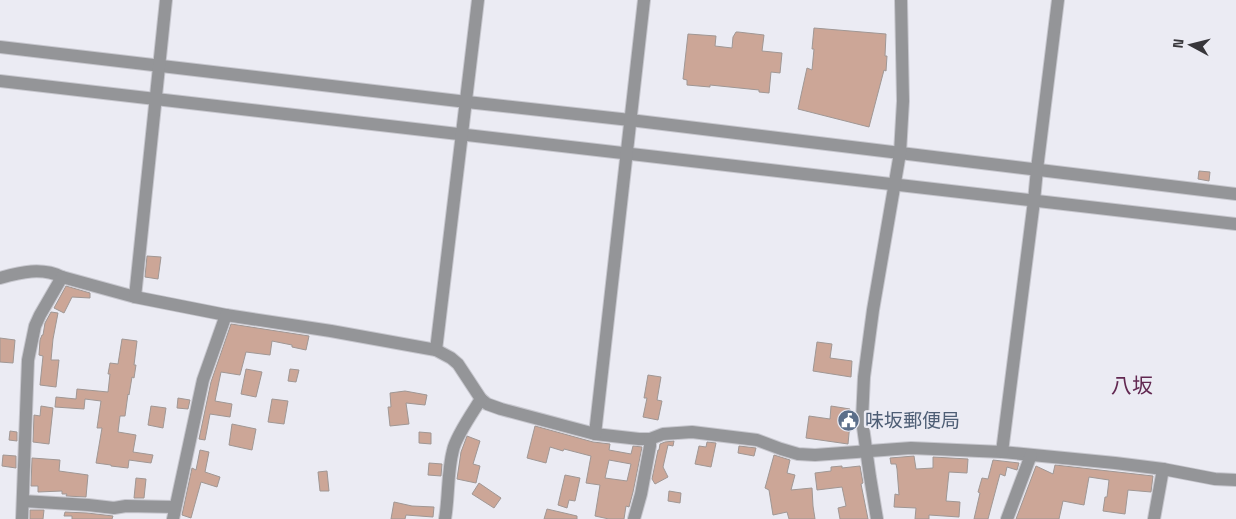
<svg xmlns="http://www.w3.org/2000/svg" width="1236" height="519" font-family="'Space Grotesk','Noto Sans JP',sans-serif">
	<rect width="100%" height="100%" fill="#ebebf3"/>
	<g fill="#cca697" stroke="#a09794" fill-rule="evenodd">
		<polygon points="814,28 886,34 885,56 887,56 886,71 884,70 869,127 798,109 807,68 812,70 814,49 812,49"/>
		<polygon points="736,32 738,32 764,35 762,51 782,53 780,73 771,72 769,93 759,92 759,90 710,85 710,87 687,85 687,80 683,79 688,34 716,36 715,46 732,48 733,37"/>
		<polygon points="1199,171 1210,172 1209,181 1198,179"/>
		<polygon points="147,256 161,257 158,279 145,277"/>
		<polygon points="66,286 90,293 90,298 72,297 64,313 54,308"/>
		<polygon points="51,312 58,313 53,339 51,360 59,360 56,387 40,385 43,356 39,355 40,340 42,335 43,335 45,323"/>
		<polygon points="231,324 309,336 306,350 292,347 292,345 272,341 270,355 246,352 240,375 221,372 215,401 232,404 230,417 210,414 205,440 199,439 211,382"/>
		<polygon points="0,338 15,340 13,363 0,362"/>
		<polygon points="122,339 137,341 134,365 136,365 134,378 132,377 129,395 128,394 125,416 120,416 118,432 136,435 133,452 153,455 151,463 129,460 128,468 111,466 111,465 96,463 102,428 97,428 101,401 85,399 84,409 55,407 56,397 76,399 77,389 108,392 110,374 108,374 110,363 118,364"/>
		<polygon points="817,342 832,344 830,358 852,361 851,377 813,371"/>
		<polygon points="246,369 262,372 256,397 241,394"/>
		<polygon points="290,369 299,370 296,382 288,381"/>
		<polygon points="648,375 661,377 657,400 662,401 658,420 643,417 647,398 644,398"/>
		<polygon points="405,391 427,395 425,405 406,403 409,424 390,426 388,407 391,407 390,393"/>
		<polygon points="178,398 190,400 188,409 177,408"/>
		<polygon points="272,399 288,401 284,424 268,422"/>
		<polygon points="41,406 53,408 49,444 33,442 34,415 40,416"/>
		<polygon points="151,406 166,408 163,428 148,425"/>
		<polygon points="831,406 850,409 848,423 850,423 848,444 806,438 809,416 830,419"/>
		<polygon points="232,424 256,429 252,450 229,445"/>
		<path d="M 535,426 L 593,442 L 610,444 L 609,450 L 631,454 L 633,446 L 642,447 L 633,492 L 629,507 L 626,506 L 624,519 L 609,519 L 595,516 L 600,485 L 586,483 L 591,456 L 564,449 L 563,451 L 550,447 L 546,463 L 527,458 ZM 609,460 L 631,464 L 627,481 L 605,478 Z"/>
		<polygon points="10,431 17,432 17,441 9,440"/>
		<polygon points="419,432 431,433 431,444 419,443"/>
		<polygon points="467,436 480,441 473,464 480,466 476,483 457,479 461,452"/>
		<polygon points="674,441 673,446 668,445 663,467 668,477 655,484 652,479 658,450 659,450 660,444 665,442"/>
		<polygon points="707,442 716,443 711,467 695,464 699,446 706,447"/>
		<polygon points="739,446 756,448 754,456 738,453"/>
		<polygon points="200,450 209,452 205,472 220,477 217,487 201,482 191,518 182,515 192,468 196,470"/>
		<polygon points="3,455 16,456 16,468 2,466"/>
		<polygon points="774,455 790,460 787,473 795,475 791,490 812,488 813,506 815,519 789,519 787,512 773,515 769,490 765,488"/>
		<polygon points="914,456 916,469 933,468 933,457 968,459 967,473 949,472 946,501 960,502 959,517 929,515 929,519 915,519 916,508 894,507 895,494 899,495 897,469 896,464 891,464 890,458"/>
		<polygon points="32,458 60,460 59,471 88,475 86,497 66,496 67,494 62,494 62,491 38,492 38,486 31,486"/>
		<polygon points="993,460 1019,463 1017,470 1007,467 1005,476 1000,474 988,519 974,519 980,493 978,492 982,478 988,479"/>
		<polygon points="429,463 442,464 441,476 428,475"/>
		<polygon points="1055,465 1153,476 1151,492 1128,490 1125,514 1103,511 1105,497 1107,497 1109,480 1089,477 1084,505 1063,501 1059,519 1016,519 1036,466 1053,474"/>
		<polygon points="842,466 842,468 860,466 863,483 861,484 868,519 840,519 838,508 846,506 842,487 817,490 815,473 831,471 831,467"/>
		<polygon points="327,471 329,491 320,491 318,472"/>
		<polygon points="565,475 580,478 575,501 569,500 567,508 558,505"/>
		<polygon points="136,478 146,479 144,498 134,498"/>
		<polygon points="479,483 501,498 494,508 472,494"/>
		<polygon points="669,491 681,493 680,503 668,501"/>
		<polygon points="394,502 412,506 434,507 433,517 406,515 405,519 391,519"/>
		<polygon points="547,509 577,516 577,519 544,519"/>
		<polygon points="30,510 44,510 43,519 30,519"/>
		<polygon points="65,512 87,513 113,516 112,519 72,519 72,516 64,516"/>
	</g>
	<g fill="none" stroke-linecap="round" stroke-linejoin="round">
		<defs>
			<g id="minor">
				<polyline points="0,47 467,102 630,120 1236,194"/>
				<polyline points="0,81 1236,224"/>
				<path d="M 0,278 C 21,272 42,267 62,277 L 135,297 L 226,315 L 331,331 L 436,350 L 451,358 L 458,364 L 481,399 L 487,404 L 501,409 L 595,434 L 639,439 L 650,439 L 663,434 L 692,432 L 757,440 L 781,449 L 798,454 L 815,455 L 911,448 L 1002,452 L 1115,463 L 1163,469 L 1215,479 L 1236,480"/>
				<polyline points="135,297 166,0"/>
				<polyline points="436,350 478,0"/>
				<polyline points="595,434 644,0"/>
				<polyline points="1002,452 1034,201 1037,169 1058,0"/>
				<polyline points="23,501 88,505 114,508 126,506 175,507"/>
				<polyline points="22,519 28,360 35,326 40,315 62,277"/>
				<polyline points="173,519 203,380 226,315"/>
				<path d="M 445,519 C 449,496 447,473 453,450 C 456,436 473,412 481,399"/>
				<polyline points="634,519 641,494 650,446 650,439"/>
				<polyline points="877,519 870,477 862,420 864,377 873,310 900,153 903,101 901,0"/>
				<polyline points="1007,519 1031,455"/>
				<polyline points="1154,519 1163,469"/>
			</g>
		</defs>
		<use href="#minor" stroke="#c7c7ce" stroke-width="14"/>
		<use href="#minor" stroke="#949598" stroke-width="12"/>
	</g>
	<defs>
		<symbol id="civic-disc" viewBox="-11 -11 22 22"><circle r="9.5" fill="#5c6f8a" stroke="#ebebf3"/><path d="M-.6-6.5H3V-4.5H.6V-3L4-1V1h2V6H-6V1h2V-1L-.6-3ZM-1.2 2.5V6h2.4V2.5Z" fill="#fff"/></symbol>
	</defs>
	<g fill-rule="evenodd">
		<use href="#civic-disc" x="836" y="408" width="25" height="25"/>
	</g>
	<g text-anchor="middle" stroke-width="5" stroke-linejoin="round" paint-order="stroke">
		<g font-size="19" fill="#4e5e75" stroke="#ebebf3" text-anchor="start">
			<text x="865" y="427">味坂郵便局</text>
		</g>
		<g font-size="21" fill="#622851" stroke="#ebebf3">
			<text x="1132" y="393">八坂</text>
		</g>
	</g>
	<g transform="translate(1191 45) rotate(277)" stroke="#ebebf3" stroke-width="4" paint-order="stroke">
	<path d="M0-4L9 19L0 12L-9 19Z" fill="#37363a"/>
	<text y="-8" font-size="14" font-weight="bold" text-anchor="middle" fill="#37363a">N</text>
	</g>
</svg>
